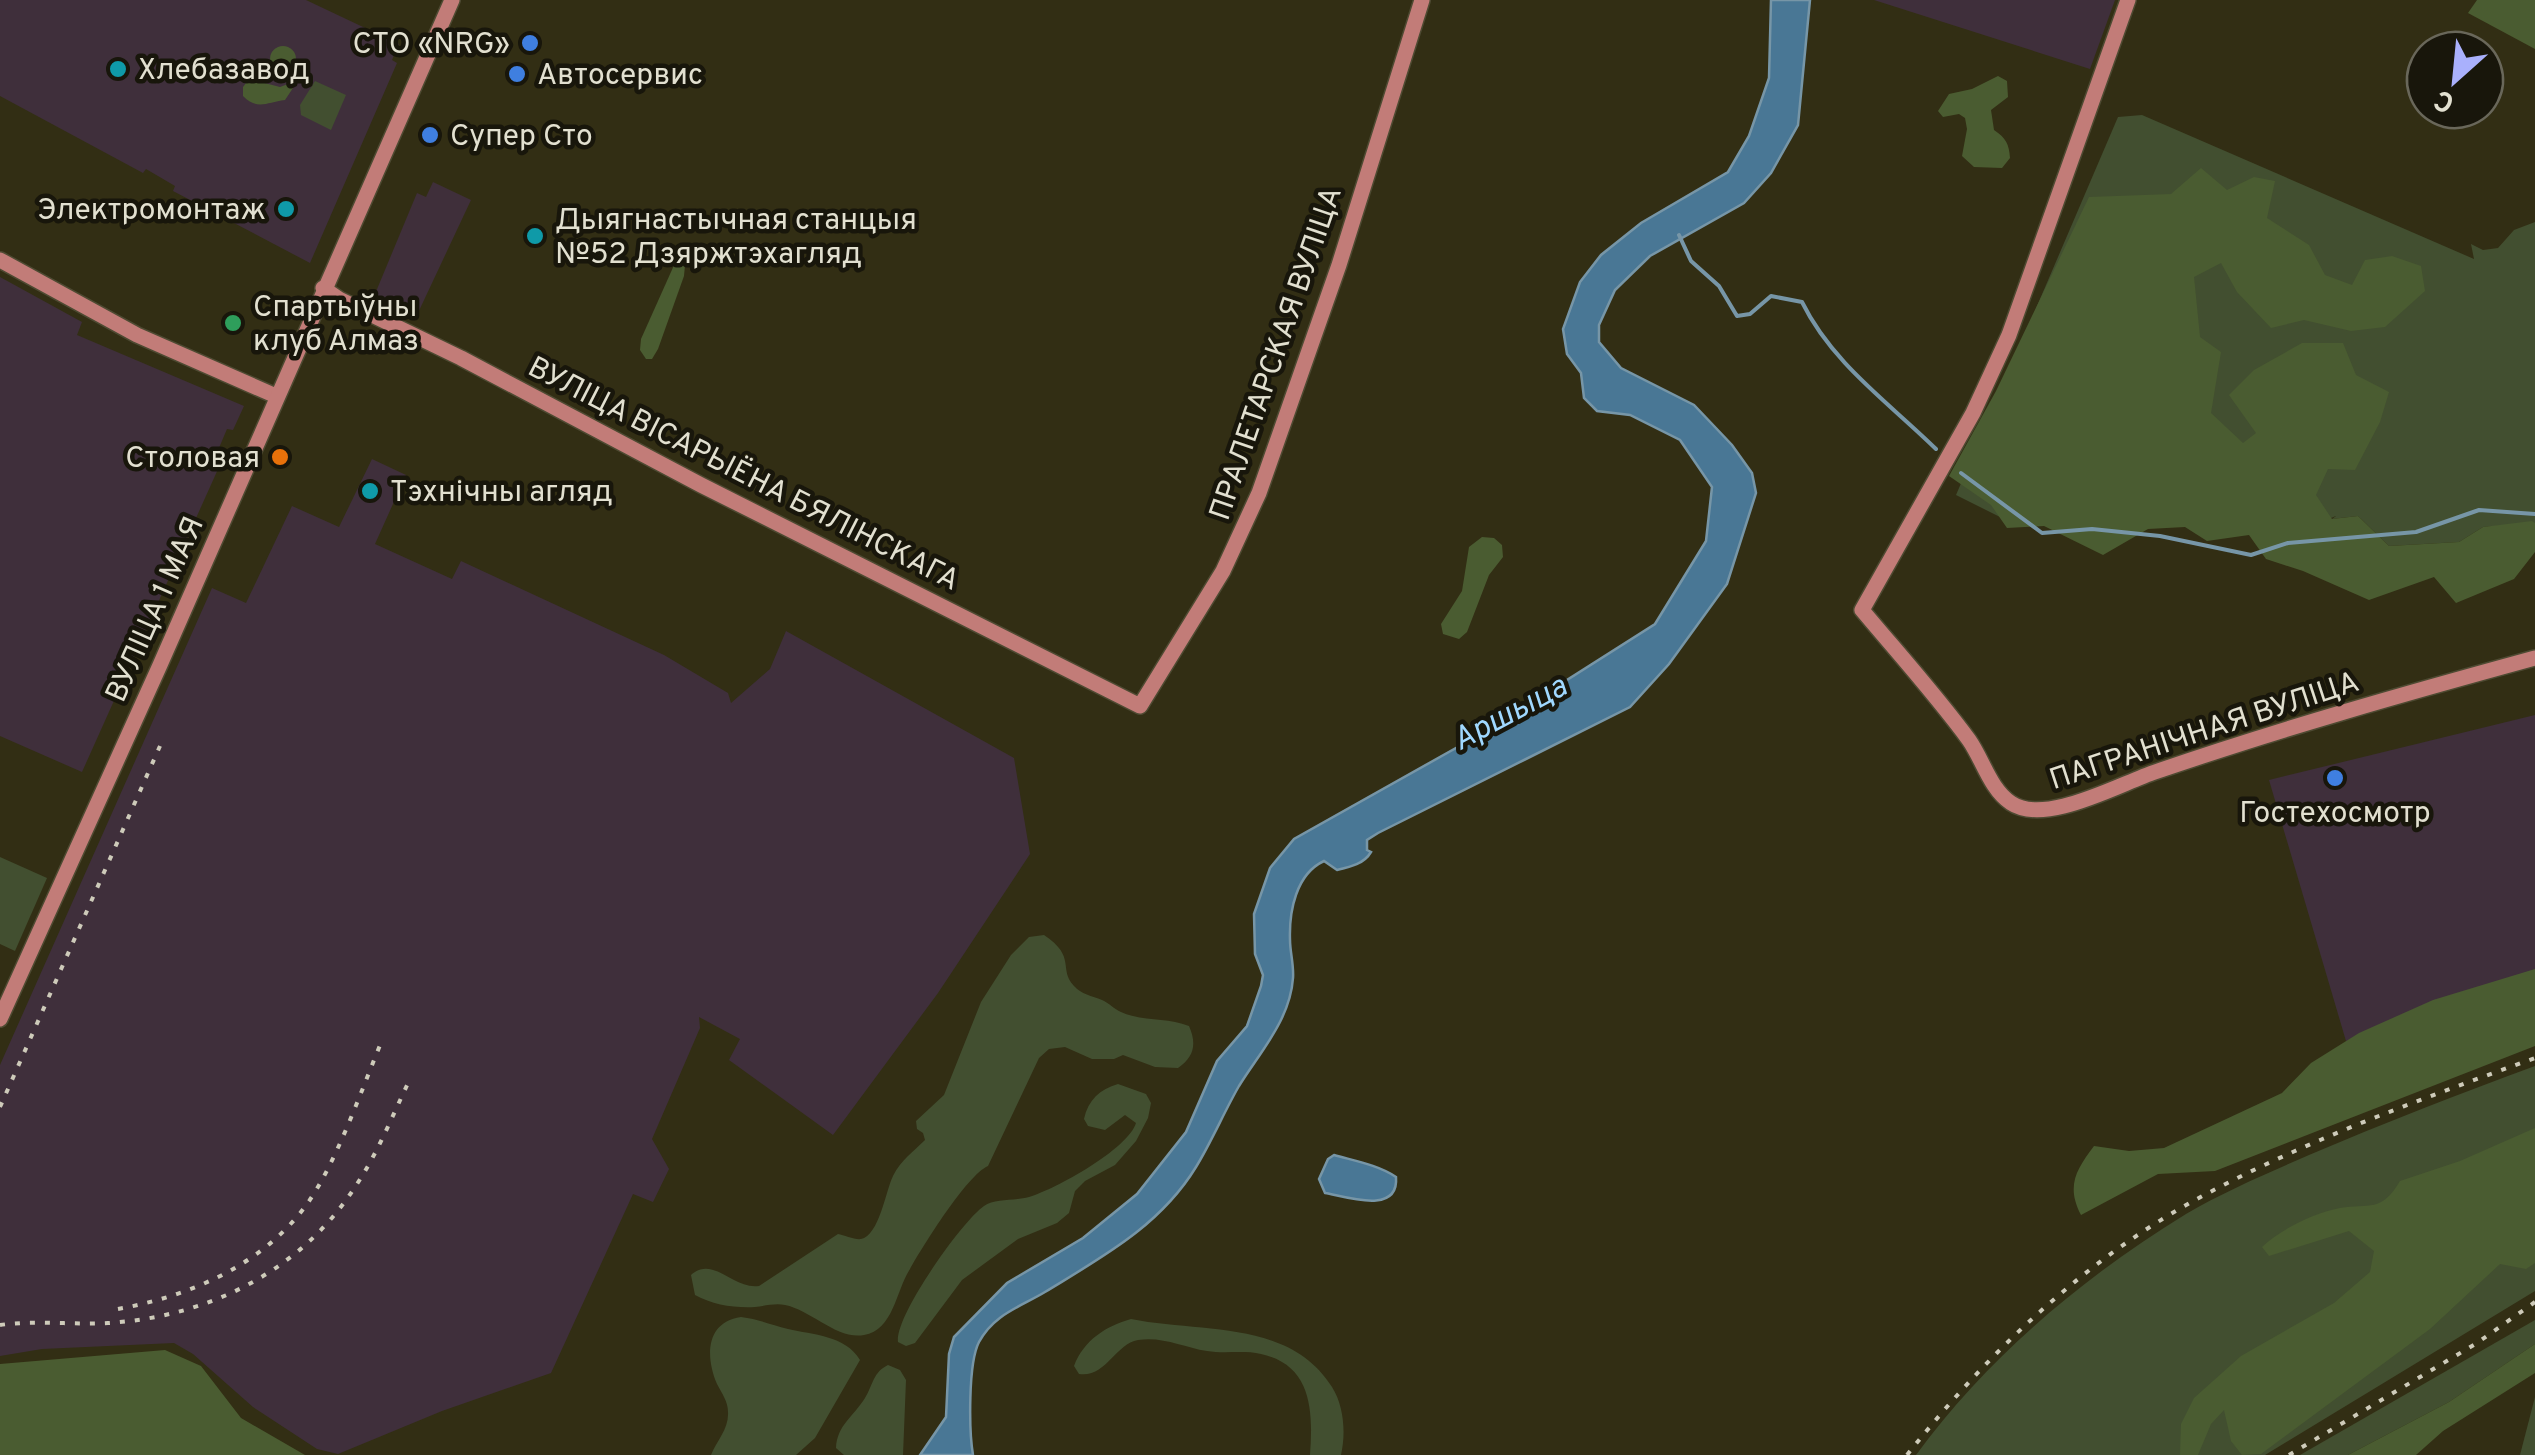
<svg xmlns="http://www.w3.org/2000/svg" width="2535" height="1455" font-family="Overpass,sans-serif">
	<rect width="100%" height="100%" fill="#322e14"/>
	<polygon fill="#3f2f3a" points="433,182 471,200 417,315 375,294 417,193 426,197"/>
	<g fill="#3f2f3b">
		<polygon points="0,0 306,0 399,44 392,60 397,63 310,263 173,191 175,186 158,176 146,169 143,173 0,96"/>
		<polygon points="1874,0 2115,0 2090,69"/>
		<polygon points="0,277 82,322 77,335 244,406 233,430 227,429 216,455 223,458 82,772 0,736"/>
		<polygon points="372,459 406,475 375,544 452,579 461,561 664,655 728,693 731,703 770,669 786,631 1014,758 1030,854 938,993 833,1135 729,1060 740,1039 699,1017 700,1028 652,1139 669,1169 653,1202 633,1194 551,1373 442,1411 338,1454 317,1449 253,1407 193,1354 174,1343 42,1349 0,1356 0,1065 212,588 246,603 292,506 339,527"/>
		<polygon points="2535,715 2535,976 2346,1041 2269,780"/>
	</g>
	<g fill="#424f30">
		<polygon points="315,81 346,95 331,130 301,115 300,105"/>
		<polygon points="2142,115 2474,259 2471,244 2483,250 2498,248 2514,230 2535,222 2535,523 2483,527 2459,542 2389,546 2358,516 2332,519 2336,516 2304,529 2006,520 1956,495 2118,117"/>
		<polygon points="0,857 47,878 15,951 0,944"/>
		<path d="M 1044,935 C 1077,957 1058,969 1074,986 C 1081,994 1092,996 1102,1000 C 1109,1003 1114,1009 1121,1012 C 1143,1022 1167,1017 1189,1026 C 1197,1044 1194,1057 1178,1068 L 1155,1067 L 1123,1055 L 1114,1059 L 1092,1059 L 1065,1047 L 1049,1049 L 1039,1058 L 988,1166 C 967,1175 923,1246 910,1269 C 896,1290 894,1330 864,1335 C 837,1340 811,1310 785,1305 C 775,1303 765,1306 755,1307 C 734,1308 713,1305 695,1295 L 691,1275 C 713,1255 734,1290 759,1286 L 838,1234 C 844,1235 855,1240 861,1239 C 879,1236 886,1190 893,1176 C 901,1160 913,1152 925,1140 L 923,1133 L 917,1129 L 916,1121 L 944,1095 L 981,1002 L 1011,955 L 1029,937 Z"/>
		<path d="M 2535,1066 L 2535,1291 L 2265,1455 L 1916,1455 C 1987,1358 2083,1277 2186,1214 C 2225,1191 2268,1173 2309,1155 C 2384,1123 2459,1094 2535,1066 Z"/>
		<path d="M 1118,1084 L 1146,1094 L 1151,1103 L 1148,1118 L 1136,1141 L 1115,1165 L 1085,1181 L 1075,1191 L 1069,1213 L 1057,1223 L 1018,1239 L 962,1280 L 915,1343 L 906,1346 L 898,1342 C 894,1317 962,1221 984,1206 C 995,1198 1016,1201 1029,1197 C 1056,1189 1128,1149 1136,1123 L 1125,1115 L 1105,1130 L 1088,1126 L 1084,1119 C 1088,1100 1100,1089 1118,1084 Z"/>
		<path d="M 741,1317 C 758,1319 771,1325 788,1329 C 813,1335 845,1335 860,1360 L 815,1438 L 796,1455 L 711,1455 C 717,1440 729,1429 728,1412 C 728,1401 722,1394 717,1384 C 705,1356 706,1322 741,1317 Z"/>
		<path d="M 1131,1319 C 1200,1333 1289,1319 1332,1387 C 1344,1406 1346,1433 1341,1455 L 1310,1455 C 1313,1413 1313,1365 1261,1354 C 1244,1350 1224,1354 1207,1351 C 1183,1347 1162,1336 1138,1340 C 1115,1344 1106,1378 1079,1374 L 1074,1366 C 1084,1340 1106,1326 1131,1319 Z"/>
		<polygon points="2535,1320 2535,1344 2449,1402 2348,1455 2300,1455"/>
		<path d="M 888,1365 L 900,1370 L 906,1380 L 903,1455 L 844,1455 L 836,1448 C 837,1425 854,1416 865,1398 C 873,1385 873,1372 888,1365 Z"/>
		<polygon points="2535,1397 2535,1455 2520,1455"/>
	</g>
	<g fill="#4a5c31">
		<polygon points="2477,0 2535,0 2535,49 2468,13"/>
		<circle cx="283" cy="59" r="13"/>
		<path d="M 1998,76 L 2007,81 L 2008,97 L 1991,110 L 1994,130 C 2006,138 2009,144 2010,158 L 2002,168 L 1974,167 L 1962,156 L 1967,129 L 1965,118 L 1959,114 L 1943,117 L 1938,111 L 1949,94 L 1972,89 Z"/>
		<path d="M 249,79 L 280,87 L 288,84 L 293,88 L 285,100 C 267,102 258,111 243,96 L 243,87 Z"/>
		<polygon points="2201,168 2227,190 2254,177 2275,181 2267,218 2309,245 2325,275 2352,285 2365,260 2392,256 2421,266 2425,291 2385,327 2351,331 2304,320 2271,328 2237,292 2221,263 2194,277 2200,337 2221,352 2211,413 2243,443 2256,433 2229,395 2254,370 2302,343 2343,343 2356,375 2389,392 2380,422 2355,470 2328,469 2316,495 2332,519 2358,516 2389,546 2459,542 2483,527 2532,521 2535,523 2535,552 2514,579 2456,603 2434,577 2369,600 2303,571 2266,559 2249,535 2207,541 2185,527 2148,529 2103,555 2044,526 2007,528 1991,505 1949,476 1996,391 2089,197 2171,194"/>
		<polygon points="681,261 685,265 684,276 658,349 652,359 646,359 640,350 641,339 675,263"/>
		<polygon points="1482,537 1494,538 1502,545 1503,557 1489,575 1467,632 1459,639 1443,634 1441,624 1462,591 1469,547"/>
		<path d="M 2535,969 L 2535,1046 L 2215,1171 L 2158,1174 L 2081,1215 C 2066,1186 2076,1170 2094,1146 L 2129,1151 L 2164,1148 L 2282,1093 L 2311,1063 L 2359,1033 L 2433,1000 Z"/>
		<path d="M 2535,1128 L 2535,1263 L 2526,1269 L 2500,1264 L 2430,1329 L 2261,1454 L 2242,1455 L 2231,1441 L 2224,1410 L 2211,1424 L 2198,1455 L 2180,1455 L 2181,1424 L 2194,1398 L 2241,1356 L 2334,1303 L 2370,1272 L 2374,1251 L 2349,1231 L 2269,1256 L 2262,1247 C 2281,1229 2314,1213 2340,1208 C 2370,1203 2381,1213 2400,1181 L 2460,1161 Z"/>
		<polygon points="2535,1344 2535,1373 2443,1431 2416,1455 2348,1455 2449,1402"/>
		<polygon points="165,1350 201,1366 241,1418 305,1455 0,1455 0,1364"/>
	</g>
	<g fill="#497795" stroke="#7796a7" stroke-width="2.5">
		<path d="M 1771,0 L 1810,0 L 1798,125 L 1771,173 L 1744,203 L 1650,256 L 1615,290 L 1599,325 L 1599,342 L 1621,368 L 1694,405 L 1732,445 L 1752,473 L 1756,493 L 1727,584 L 1669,664 L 1630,707 L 1378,833 L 1367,840 L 1367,850 L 1371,852 C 1364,864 1350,867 1337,870 L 1324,861 C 1296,874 1289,911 1290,940 C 1290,952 1294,965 1293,978 C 1290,1020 1260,1052 1239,1086 C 1224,1112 1212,1141 1196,1167 C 1160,1226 1102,1257 1045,1292 C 1020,1307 994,1314 979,1342 C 968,1363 969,1431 973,1455 L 920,1455 L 946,1417 L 949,1354 L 954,1337 L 1007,1283 L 1083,1238 L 1137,1194 L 1186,1132 L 1217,1061 L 1247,1026 L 1261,986 L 1263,975 L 1255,954 L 1254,914 L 1270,868 L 1294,839 L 1488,730 L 1655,624 L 1706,541 L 1712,487 L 1680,440 L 1630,415 L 1597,411 L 1584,398 L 1581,373 L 1567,354 L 1563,329 L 1580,282 L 1601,255 L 1641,223 L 1728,172 L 1749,136 L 1769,78 Z"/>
		<path d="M 1334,1155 C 1355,1161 1378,1165 1396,1177 C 1399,1215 1347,1197 1325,1193 L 1319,1179 L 1328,1159 Z"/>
	</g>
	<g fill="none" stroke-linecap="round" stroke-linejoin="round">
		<g stroke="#7796a7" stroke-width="4">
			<path d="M 1679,235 L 1691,261 L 1719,286 L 1737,316 L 1750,314 L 1771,296 L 1802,302 C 1832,363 1888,402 1936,449"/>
			<polyline points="1961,473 2042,533 2092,529 2160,536 2251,555 2288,543 2416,532 2479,510 2535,514"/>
		</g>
		<defs>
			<g id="secondary">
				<path d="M 2128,0 L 2009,335 L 1973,413 L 1862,610 C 1898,653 1936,695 1969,740 C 1983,760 1990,789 2011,803 C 2045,826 2119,784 2155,772 C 2280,729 2407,693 2535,658"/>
				<polyline points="0,260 137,335 276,396"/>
				<polyline points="323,288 339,299 461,358 701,485 1140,706 1223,571 1259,493 1339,265 1422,0"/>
				<polyline points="0,1019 160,665 452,0"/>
			</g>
		</defs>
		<use href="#secondary" stroke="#4e4a32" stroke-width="18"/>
		<use href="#secondary" stroke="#c27c78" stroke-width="15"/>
		<g stroke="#cecbba" stroke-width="4" stroke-dasharray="5 10" stroke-linecap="butt">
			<polyline points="0,1107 160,746"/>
			<path d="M 118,1309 C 190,1296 263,1265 307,1204 C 337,1162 362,1088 383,1038"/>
			<path d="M 0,1325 C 36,1320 72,1325 108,1323 C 207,1317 300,1272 355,1187 C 378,1153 393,1114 411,1077"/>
			<path d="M 1907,1455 C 1987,1354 2083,1261 2197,1199 C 2304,1141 2421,1099 2535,1058"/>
			<polyline points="2289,1455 2477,1343 2535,1302"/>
		</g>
	</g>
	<g fill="#3f7fe0" stroke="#18160b" stroke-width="4">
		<circle cx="530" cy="43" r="10"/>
		<circle cx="517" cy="74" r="10"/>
		<circle cx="430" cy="135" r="10"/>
		<circle cx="2335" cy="778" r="10"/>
	</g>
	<g fill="#0f9aa8" stroke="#18160b" stroke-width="4">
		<circle cx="118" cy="69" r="10"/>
		<circle cx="286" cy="209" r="10"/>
		<circle cx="535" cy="236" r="10"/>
		<circle cx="370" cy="491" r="10"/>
	</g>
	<circle fill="#2e9e5b" stroke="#18160b" stroke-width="4" cx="233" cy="323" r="10"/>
	<circle fill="#e8710a" stroke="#18160b" stroke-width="4" cx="280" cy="457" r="10"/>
	<g text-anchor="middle" stroke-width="9" stroke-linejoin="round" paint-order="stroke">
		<g font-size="30" fill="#e2e0d0" stroke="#18160b" text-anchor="start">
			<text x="510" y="53" text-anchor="end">СТО «NRG»</text>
			<text x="138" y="79">Хлебазавод</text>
			<text x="537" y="84">Автосервис</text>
			<text x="450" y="145">Супер Сто</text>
			<text x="266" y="219" text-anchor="end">Электромонтаж</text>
			<text x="555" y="229">Дыягнастычная станцыя<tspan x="555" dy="34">№52 Дзяржтэхагляд</tspan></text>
			<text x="253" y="316">Спартыўны<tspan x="253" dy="34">клуб Алмаз</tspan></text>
			<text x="260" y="467" text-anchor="end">Столовая</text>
			<text x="390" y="501">Тэхнічны агляд</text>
			<text x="2335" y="822" text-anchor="middle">Гостехосмотр</text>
		</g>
		<g font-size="30" fill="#e2e0d0" stroke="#18160b">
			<text transform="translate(1275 353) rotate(-71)" y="10">ПРАЛЕТАРСКАЯ ВУЛІЦА</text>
			<text transform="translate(744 473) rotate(27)" y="10">ВУЛІЦА ВІСАРЫЁНА БЯЛІНСКАГА</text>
			<text transform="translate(154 609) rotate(-66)" y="10">ВУЛІЦА 1 МАЯ</text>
			<text transform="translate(2204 730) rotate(-18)" y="10">ПАГРАНІЧНАЯ ВУЛІЦА</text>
		</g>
		<g font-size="32" font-style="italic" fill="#a0d8ff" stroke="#18160b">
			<text transform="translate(1509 712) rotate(-28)" y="11">Аршыца</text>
		</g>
	</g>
	<g transform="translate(2455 80) rotate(207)"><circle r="48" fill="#18160b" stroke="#69675a" stroke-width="2.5"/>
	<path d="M0-8L18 38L0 25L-18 38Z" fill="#a9b0fc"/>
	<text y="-15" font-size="28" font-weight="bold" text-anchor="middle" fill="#e2e0d0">С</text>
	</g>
</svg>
